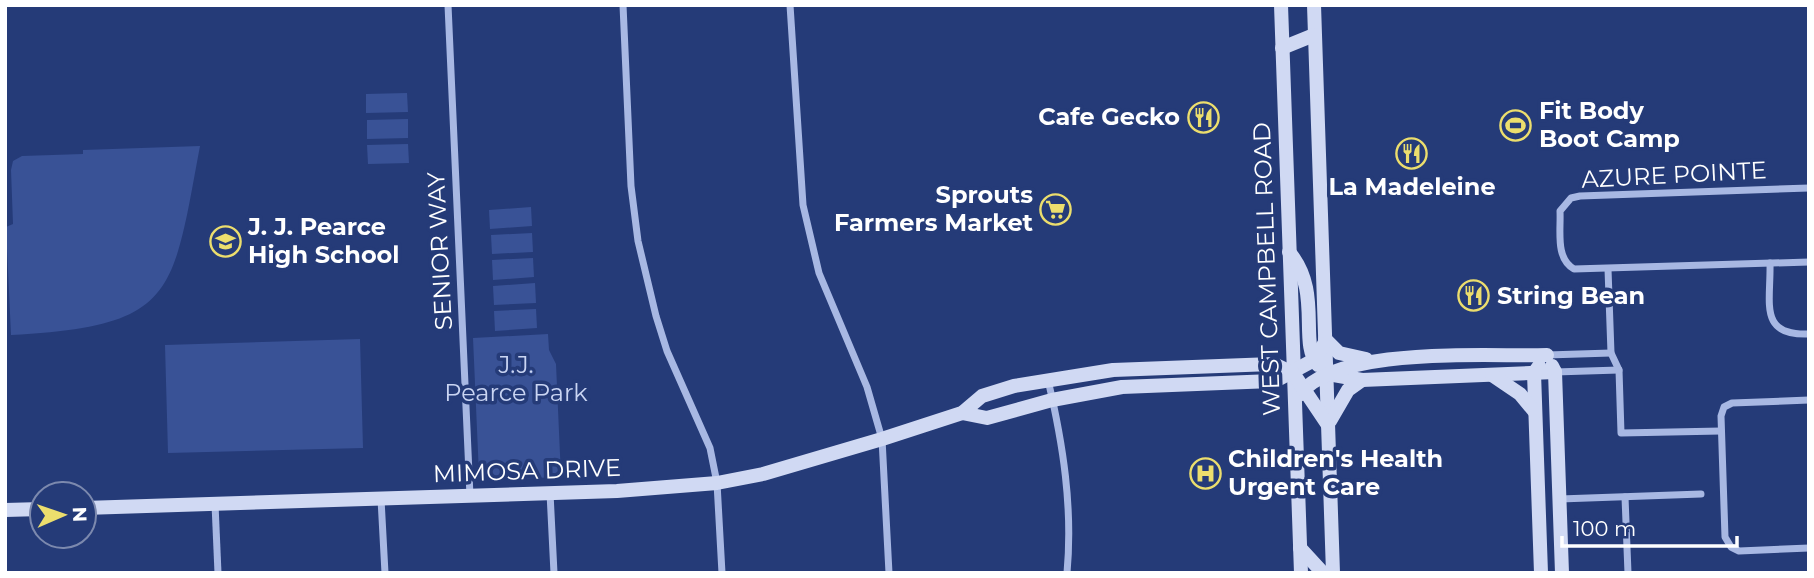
<svg xmlns="http://www.w3.org/2000/svg" width="1814" height="578" font-family="Montserrat,sans-serif">
	<rect width="100%" height="100%" fill="#253b78"/>
	<g fill="#395296">
		<polygon points="407,93 408,112 366,113 366,94"/>
		<polygon points="408,119 408,138 367,139 367,120"/>
		<polygon points="408,144 409,163 368,164 367,145"/>
		<path d="M 200,146 C 172,296 176,326 11,335 L 6,227 L 13,224 L 11,170 L 13,161 L 22,156 L 83,154 L 83,150 Z"/>
		<polygon points="531,207 532,226 490,229 489,210"/>
		<polygon points="532,233 533,252 492,254 491,235"/>
		<polygon points="533,258 534,277 493,280 492,260"/>
		<polygon points="535,283 536,303 494,305 493,286"/>
		<polygon points="536,309 537,328 495,331 494,311"/>
		<polygon points="548,334 549,350 556,364 561,477 484,480 479,475 473,338"/>
		<polygon points="360,339 363,448 168,453 165,345"/>
	</g>
	<g fill="none" stroke-linecap="round" stroke-linejoin="round">
		<g stroke="#a8b8e3" stroke-width="7">
			<polyline points="448,5 470,496"/>
			<polyline points="623,5 631,186 638,241 656,316 667,351 710,448 717,483 722,573"/>
			<polyline points="790,5 803,205 819,273 867,387 882,439 889,573"/>
			<path d="M 1809,188 L 1580,196 L 1571,198 L 1560,211 C 1561,231 1555,258 1574,269 L 1809,262"/>
			<path d="M 1770,263 C 1771,303 1758,336 1809,334"/>
			<polyline points="1608,269 1611,353 1619,370 1621,433 1721,431"/>
			<polyline points="1547,355 1611,353"/>
			<polyline points="1555,372 1619,370"/>
			<path d="M 1048,380 C 1063,444 1073,507 1067,573"/>
			<polyline points="1809,400 1732,403 1724,407 1721,416 1725,537 1731,547 1739,551 1809,548"/>
			<polyline points="550,493 554,573"/>
			<polyline points="1625,497 1628,573"/>
			<polyline points="381,499 385,573"/>
			<polyline points="1560,499 1701,494"/>
			<polyline points="215,504 218,573"/>
		</g>
		<g stroke="#d0d9f3" stroke-width="14">
			<polyline points="1281,5 1301,573"/>
			<polyline points="1314,5 1333,573"/>
			<polyline points="1282,48 1314,35"/>
			<path d="M 1289,252 C 1323,292 1298,343 1318,365"/>
			<polyline points="1325,339 1339,353 1366,359"/>
			<polyline points="1539,366 1534,373 1541,573"/>
			<polyline points="1552,366 1555,372 1562,573"/>
			<polyline points="1328,374 1362,380 1555,372"/>
			<polyline points="1492,375 1520,394 1535,412"/>
			<path d="M 1299,395 C 1337,345 1486,357 1547,355"/>
			<polyline points="962,413 987,418 1052,400 1122,387 1275,381 1314,360 1324,344"/>
			<polyline points="1330,421 1348,390 1362,380"/>
			<polyline points="84,508 617,491 717,483 763,474 882,439 962,413 982,396 1014,386 1113,370 1274,364 1293,373 1328,425"/>
			<polyline points="5,510 42,509"/>
			<polyline points="1300,548 1323,573"/>
		</g>
	</g>
	<defs>
		<symbol id="restaurant-ring" viewBox="-11 -11 22 22"><circle r="9.5" fill="#253b78" stroke="#ecde6d" stroke-width="1.5"/><path d="M-5-6h1v4h1v-4h1v4h1v-4h1v5L-1.5 .5V6h-2V.5L-5-1ZM5-6V6H3V1.5H1.5Q1.5-4 5-6Z" fill="#ecde6d"/></symbol>
		<symbol id="stadium-ring" viewBox="-11 -11 22 22"><circle r="9.5" fill="#253b78" stroke="#ecde6d" stroke-width="1.5"/><path d="M0-5a6.5 5 0 1 0 0 10a6.5 5 0 1 0 0-10ZM-3.5-1.8h7v3.6h-7Z" fill="#ecde6d"/></symbol>
		<symbol id="supermarket-ring" viewBox="-11 -11 22 22"><circle r="9.5" fill="#253b78" stroke="#ecde6d" stroke-width="1.5"/><path d="M-6-5.5h2.5l.6 2H6L4.5 2H-2.5L-4.4-4H-6ZM-1.5 3.2a1.3 1.3 0 1 0 .1 0ZM3 3.2a1.3 1.3 0 1 0 .1 0Z" fill="#ecde6d"/></symbol>
		<symbol id="school-ring" viewBox="-11 -11 22 22"><circle r="9.5" fill="#253b78" stroke="#ecde6d" stroke-width="1.5"/><path d="M0-5L7-2L0 1L-7-2ZM-4 1L0 2.5L4 1V4Q0 6-4 4Z" fill="#ecde6d"/></symbol>
		<symbol id="hospital-ring" viewBox="-11 -11 22 22"><circle r="9.5" fill="#253b78" stroke="#ecde6d" stroke-width="1.5"/><path d="M-5-5h3v3.5h4V-5h3V5h-3V1.5h-4V5h-3Z" fill="#ecde6d"/></symbol>
	</defs>
	<g fill-rule="evenodd">
		<use href="#restaurant-ring" x="1186" y="100" width="35" height="35"/>
		<use href="#stadium-ring" x="1498" y="108" width="35" height="35"/>
		<use href="#restaurant-ring" x="1394" y="136" width="35" height="35"/>
		<use href="#supermarket-ring" x="1038" y="192" width="35" height="35"/>
		<use href="#school-ring" x="208" y="224" width="35" height="35"/>
		<use href="#restaurant-ring" x="1456" y="278" width="35" height="35"/>
		<use href="#hospital-ring" x="1188" y="456" width="35" height="35"/>
	</g>
	<g text-anchor="middle" stroke-width="7" stroke-linejoin="round" paint-order="stroke">
		<g font-size="24" font-weight="bold" fill="#fff" stroke="#253b78" text-anchor="start">
			<text x="1539" y="119">Fit Body<tspan x="1539" dy="28">Boot Camp</tspan></text>
			<text x="1180" y="125" text-anchor="end">Cafe Gecko</text>
			<text x="1412" y="195" text-anchor="middle">La Madeleine</text>
			<text x="1033" y="203" text-anchor="end">Sprouts<tspan x="1033" dy="28">Farmers Market</tspan></text>
			<text x="248" y="235">J. J. Pearce<tspan x="248" dy="28">High School</tspan></text>
			<text x="1497" y="304">String Bean</text>
			<text x="1228" y="467">Children's Health<tspan x="1228" dy="28">Urgent Care</tspan></text>
		</g>
		<g font-size="24" fill="#fff" stroke="#253b78">
			<text transform="translate(1674 175) rotate(-3)" y="8">AZURE POINTE</text>
			<text transform="translate(440 251) rotate(-93)" y="8">SENIOR WAY</text>
			<text transform="translate(1267 269) rotate(-92)" y="8">WEST CAMPBELL ROAD</text>
			<text transform="translate(527 471) rotate(-2)" y="8">MIMOSA DRIVE</text>
		</g>
		<g font-size="24" fill="#cad5f3" stroke="#253b78">
			<text x="516" y="373">J.J.<tspan x="516" dy="28">Pearce Park</tspan></text>
		</g>
	</g>
	<rect width="1814" height="578" fill="none" stroke="#ffffff" stroke-width="14"/>
	<g transform="translate(63 515) rotate(88)"><circle r="33" fill="#253b78" stroke="#7c89ae" stroke-width="2"/>
	<path d="M0-5L12 26L0 18L-12 26Z" fill="#ecde6d"/>
	<text y="-10" font-size="19" font-weight="bold" text-anchor="middle" fill="#ffffff">N</text>
	</g>
	<path d="M1562 536v10h175v-10" fill="none" stroke="#ffffff" stroke-width="3.5"/>
	<text x="1573" y="536" font-size="21" fill="#ffffff" stroke="#253b78" stroke-width="5" paint-order="stroke">100 m</text>
</svg>
